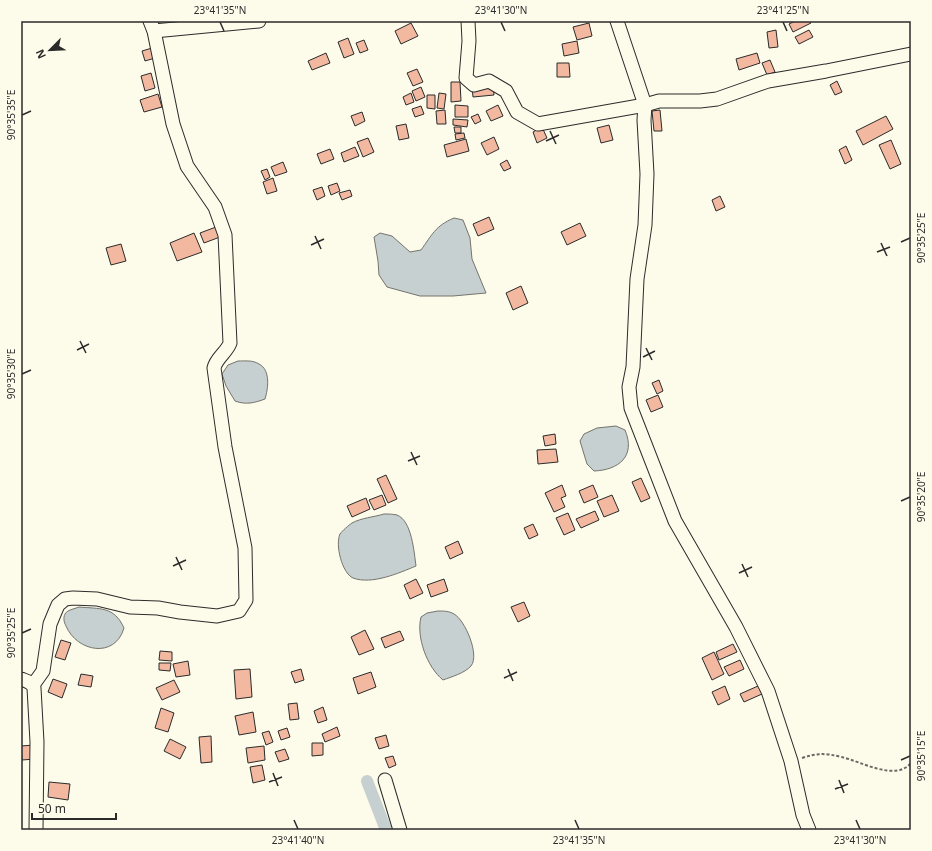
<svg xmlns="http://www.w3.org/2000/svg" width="932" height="851" font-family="'Noto Sans',sans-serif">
	<rect width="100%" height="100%" fill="#fdfbea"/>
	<g fill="#c7d0d0" stroke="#74746e">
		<path d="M 454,218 L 463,220 L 470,238 L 472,259 L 486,293 L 453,296 L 420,296 L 387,287 L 379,275 L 378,261 L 374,237 L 380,233 L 392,236 L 410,252 L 421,250 C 432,235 435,226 454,218 Z"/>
		<path d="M 238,361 C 245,361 253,360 259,364 C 271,370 268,389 265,399 C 254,403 246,405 235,401 L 226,386 L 222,374 L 228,365 Z"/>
		<path d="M 616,426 L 625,430 C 636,456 619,470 594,471 L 587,464 L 580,441 L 584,434 L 597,428 Z"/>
		<path d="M 384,514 C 388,514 393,514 397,515 C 412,521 414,552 416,566 C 399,573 372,585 353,578 C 342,573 335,545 340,534 C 342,531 349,525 352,523 C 361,518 374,517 384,514 Z"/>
		<path d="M 79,607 C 100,609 114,606 124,628 C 115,659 77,652 66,626 C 64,622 63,618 65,614 C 67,610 74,609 79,607 Z"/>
		<path d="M 438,611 C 444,611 449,611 454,614 C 465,620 480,655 471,666 C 465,673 451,677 443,680 C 427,667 416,637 421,617 L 427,613 Z"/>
	</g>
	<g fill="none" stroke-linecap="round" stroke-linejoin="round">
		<polyline stroke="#c7d0d0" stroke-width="12" points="367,781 386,830"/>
	</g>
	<g fill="#f2b8a0" stroke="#2b2b2b">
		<polygon points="795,21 810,21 811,23 793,32 789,24"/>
		<polygon points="411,23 418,36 401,44 395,31"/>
		<polygon points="589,23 592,36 577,40 573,27"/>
		<polygon points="776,30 778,47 769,48 767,32"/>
		<polygon points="809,30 813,37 799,44 795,37"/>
		<polygon points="348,38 354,54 344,58 338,42"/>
		<polygon points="364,40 368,50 360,53 356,43"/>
		<polygon points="577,41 579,53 564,56 562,44"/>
		<polygon points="152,48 155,58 145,61 142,51"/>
		<polygon points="326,53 330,63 312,70 308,61"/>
		<polygon points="757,53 760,63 739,70 736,59"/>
		<polygon points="770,60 775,72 767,75 762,63"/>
		<polygon points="557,63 569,63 570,77 557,77"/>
		<polygon points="417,69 423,82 413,86 407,73"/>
		<polygon points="151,73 155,88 145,91 141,76"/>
		<polygon points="837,81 842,92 835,95 830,85"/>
		<polygon points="451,82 460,82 461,101 451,102"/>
		<polygon points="493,85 494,95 473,97 472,87"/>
		<polygon points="421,87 425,97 416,101 412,91"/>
		<polygon points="411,93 414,102 406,105 403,97"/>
		<polygon points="439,93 446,94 444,109 437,108"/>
		<polygon points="158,94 162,107 144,112 140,100"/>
		<polygon points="427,95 435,95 435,109 427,108"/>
		<polygon points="455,105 468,106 468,117 455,117"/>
		<polygon points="498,105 503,116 491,121 486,111"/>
		<polygon points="421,106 424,114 415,117 412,109"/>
		<polygon points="445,110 446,124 437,124 436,111"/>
		<polygon points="660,110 662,131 654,131 652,111"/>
		<polygon points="362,112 365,121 355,126 351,116"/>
		<polygon points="478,114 481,121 475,124 471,117"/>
		<polygon points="886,116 893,129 863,145 856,131"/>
		<polygon points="453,119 468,120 467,127 453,125"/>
		<polygon points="406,124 409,138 399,140 396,126"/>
		<polygon points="609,125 613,140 601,143 597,128"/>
		<polygon points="454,127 461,127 461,133 455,133"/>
		<polygon points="542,127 547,138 537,143 533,132"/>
		<polygon points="464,133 465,138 456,140 455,134"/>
		<polygon points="494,137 499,149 487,155 481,143"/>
		<polygon points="368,138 374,152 363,157 357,142"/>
		<polygon points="466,139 469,151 447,157 444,145"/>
		<polygon points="891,140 901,164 890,169 879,145"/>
		<polygon points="846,146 852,160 845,164 839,150"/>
		<polygon points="355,147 359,156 344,162 341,153"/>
		<polygon points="330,149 334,159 321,164 317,154"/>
		<polygon points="507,160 511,168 504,171 500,164"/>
		<polygon points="283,162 287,172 275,176 271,167"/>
		<polygon points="267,169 270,177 265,180 261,171"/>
		<polygon points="273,178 277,191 267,194 263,182"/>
		<polygon points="337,183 340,191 331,195 328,186"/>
		<polygon points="322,187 325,196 317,200 313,190"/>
		<polygon points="350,190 352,196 342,200 339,193"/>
		<polygon points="720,196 725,207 716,211 712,200"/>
		<polygon points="489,217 494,229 478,236 473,224"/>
		<polygon points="580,223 586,236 567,245 561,232"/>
		<polygon points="216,227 220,237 204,243 200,233"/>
		<polygon points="194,233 202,252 177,261 170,243"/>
		<polygon points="121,244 126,261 111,265 106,248"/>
		<polygon points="521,286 528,303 513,310 506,293"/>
		<polygon points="659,380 663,391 657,394 652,383"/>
		<polygon points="658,395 663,407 651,412 646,400"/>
		<polygon points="555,434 556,444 545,446 543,436"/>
		<polygon points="556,449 558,462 538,464 537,450"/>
		<polygon points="386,475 397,499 388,503 377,479"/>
		<polygon points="641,478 650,498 641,502 632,482"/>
		<polygon points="562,485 566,496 561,498 565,507 554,512 545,493"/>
		<polygon points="593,485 598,497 584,503 579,491"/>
		<polygon points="382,495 386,505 374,510 369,500"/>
		<polygon points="612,495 619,511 604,517 597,501"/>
		<polygon points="366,498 370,509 352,517 347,506"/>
		<polygon points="595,511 599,520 581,528 576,519"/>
		<polygon points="568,513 575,530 564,535 556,518"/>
		<polygon points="533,524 538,535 529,539 524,528"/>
		<polygon points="458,541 463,553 450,559 445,547"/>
		<polygon points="416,579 423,593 410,599 404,585"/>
		<polygon points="444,579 448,591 431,597 427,585"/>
		<polygon points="524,602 530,616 518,622 511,607"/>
		<polygon points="365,630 374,649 359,655 351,637"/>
		<polygon points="400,631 404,640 385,648 381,638"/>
		<polygon points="61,640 71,643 65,660 55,657"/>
		<polygon points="733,644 737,652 719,660 716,652"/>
		<polygon points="160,651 172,652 172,661 159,660"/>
		<polygon points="714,652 724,674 712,680 702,658"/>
		<polygon points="740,660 744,669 729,676 724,667"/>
		<polygon points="188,661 190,675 176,677 173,664"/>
		<polygon points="159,663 171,663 170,671 159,670"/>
		<polygon points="250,669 252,697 236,699 234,670"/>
		<polygon points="301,669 304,680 295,683 291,672"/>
		<polygon points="371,672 376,687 358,694 353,678"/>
		<polygon points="81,674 93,676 91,687 78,685"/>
		<polygon points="53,679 67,684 62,698 48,692"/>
		<polygon points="174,680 180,692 162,700 156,688"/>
		<polygon points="725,686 730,699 718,705 712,692"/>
		<polygon points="758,686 762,694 744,702 740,694"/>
		<polygon points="297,703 299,719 290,720 288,704"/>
		<polygon points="323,707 327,720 318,723 314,711"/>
		<polygon points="161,708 174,713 168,732 155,728"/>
		<polygon points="253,712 256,732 239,735 235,716"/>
		<polygon points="337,727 340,736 325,742 322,734"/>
		<polygon points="287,728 290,737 281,740 278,731"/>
		<polygon points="269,731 273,742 266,745 262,733"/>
		<polygon points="386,735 389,746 379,749 375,738"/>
		<polygon points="211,736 212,762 201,763 199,737"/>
		<polygon points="170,739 186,747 180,759 164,751"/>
		<polygon points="312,743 323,743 323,755 312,756"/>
		<polygon points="34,745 35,759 22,760 21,746"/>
		<polygon points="264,746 265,760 248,763 246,748"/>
		<polygon points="285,749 289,759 279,762 275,752"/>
		<polygon points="393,756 396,765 389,768 385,758"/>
		<polygon points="262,765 265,780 253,783 250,767"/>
		<polygon points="49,782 70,784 68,800 48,797"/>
	</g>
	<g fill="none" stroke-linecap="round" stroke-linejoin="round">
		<defs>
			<g id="minor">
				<polyline points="468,21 469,41 466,78 474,85 489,81 506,91 517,112 538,124 645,105 659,101 700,101 717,99 768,81 826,71 911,54"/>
				<polyline points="617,21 645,105 644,120 647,174 645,225 637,279 633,367 629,387 631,408 675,521 736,627 768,691 791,761 803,815 809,830"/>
				<polyline points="154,31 259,21"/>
				<path d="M 21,679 C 26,681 32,682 34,688 L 37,742 L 36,830"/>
				<path d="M 33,685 L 43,671 L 50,624 L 55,612 L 58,605 L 65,599 L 73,598 L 97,599 L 130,607 L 158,608 L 180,612 L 217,616 L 239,611 L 246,600 L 245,548 L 225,447 L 214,368 C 216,358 227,352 230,343 L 225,235 L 215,207 L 187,166 L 173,124 L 154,31 L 150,21"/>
				<polyline points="385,780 400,830"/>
			</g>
		</defs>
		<use href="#minor" stroke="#2b2b2b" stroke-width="15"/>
		<path stroke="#6a6964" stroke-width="2" stroke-dasharray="3 2" stroke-linecap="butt" d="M 802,758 C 817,753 826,753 841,757 C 861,761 895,782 911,763"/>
		<use href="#minor" stroke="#fdfbea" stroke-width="13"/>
	</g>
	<path fill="none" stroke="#2b2b2b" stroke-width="1.5" d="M 220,22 L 224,31M 501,22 L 505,31M 783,22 L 787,31M 22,115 L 31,111M 550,131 L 556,144M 546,141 L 559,135M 315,236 L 321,249M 901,242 L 910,238M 881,243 L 887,256M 311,245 L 324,239M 877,252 L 890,247M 80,341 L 86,353M 646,348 L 652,360M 77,350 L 89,344M 643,357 L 655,351M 22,374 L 31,370M 411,452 L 417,465M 408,461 L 420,456M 901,501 L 910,497M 176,557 L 182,570M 742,564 L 748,577M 173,566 L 186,560M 739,573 L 752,567M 22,633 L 31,629M 508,669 L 513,681M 504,678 L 517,672M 901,760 L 910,756M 273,773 L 278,786M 839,780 L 844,793M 269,782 L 282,777M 835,789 L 848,784M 294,820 L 298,829M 575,820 L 579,829M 856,820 L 860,829"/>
	<rect width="932" height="851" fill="none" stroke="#fdfbea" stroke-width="44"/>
	<g transform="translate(50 50) rotate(246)" stroke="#fdfbea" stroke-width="3" paint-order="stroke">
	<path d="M0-3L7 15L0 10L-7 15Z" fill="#2b2b2b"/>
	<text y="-6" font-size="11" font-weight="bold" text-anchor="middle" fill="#2b2b2b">N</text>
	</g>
	<path d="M32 813v6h84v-6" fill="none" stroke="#2b2b2b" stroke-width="2"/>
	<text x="38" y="813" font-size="12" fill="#2b2b2b" stroke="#fdfbea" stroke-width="3" paint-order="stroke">50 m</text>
	<rect x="22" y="22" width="888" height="807" fill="none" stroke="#2b2b2b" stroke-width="1.5"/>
	<g font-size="10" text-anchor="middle" fill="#2b2b2b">
		<text x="220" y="14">23°41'35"N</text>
		<text x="501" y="14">23°41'30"N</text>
		<text x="783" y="14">23°41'25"N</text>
		<text transform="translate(11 115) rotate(-90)" y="4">90°35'35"E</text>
		<text transform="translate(921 238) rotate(-90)" y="4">90°35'25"E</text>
		<text transform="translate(11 374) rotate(-90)" y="4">90°35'30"E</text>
		<text transform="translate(921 497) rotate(-90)" y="4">90°35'20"E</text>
		<text transform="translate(11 633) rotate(-90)" y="4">90°35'25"E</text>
		<text transform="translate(921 756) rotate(-90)" y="4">90°35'15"E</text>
		<text x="298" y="844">23°41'40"N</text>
		<text x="579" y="844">23°41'35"N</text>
		<text x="860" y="844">23°41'30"N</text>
	</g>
</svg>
